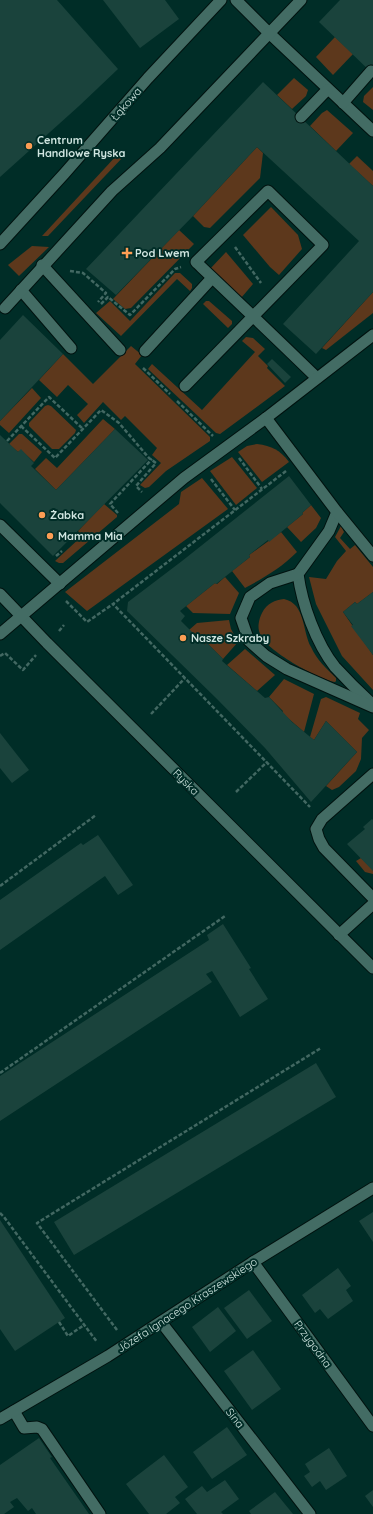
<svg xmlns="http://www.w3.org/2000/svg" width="373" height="1514" font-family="Quicksand,sans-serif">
	<rect width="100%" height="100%" fill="#002d27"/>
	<g fill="#5d381c">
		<polygon points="335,37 353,54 333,75 316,57"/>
		<polygon points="294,78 308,90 306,96 292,109 277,95"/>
		<polygon points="373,87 373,110 363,102 364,96"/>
		<polygon points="327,110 353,133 336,151 310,126 322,113"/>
		<polygon points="257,147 263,153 260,178 210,228 204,227 193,216"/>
		<polygon points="117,155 124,156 48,236 42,236"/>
		<polygon points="357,156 373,171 373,186 349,164"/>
		<polygon points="271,207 298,235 302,249 279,275 270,267 243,235"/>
		<polygon points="179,230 194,244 131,308 125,309 113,299"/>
		<polygon points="32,246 49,247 19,276 8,265"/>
		<polygon points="226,252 253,284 241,298 210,269"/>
		<polygon points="175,273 180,273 192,284 192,288 190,291 177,279 121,336 96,313 110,301 130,321"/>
		<polygon points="373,292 373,313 326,350 322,348"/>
		<polygon points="206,301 209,301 232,321 232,324 228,328 203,304"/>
		<polygon points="246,337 253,338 265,349 258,356 268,366 267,368 285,386 220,434 216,433 148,369 152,364 202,410 255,352 242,341"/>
		<polygon points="131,346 142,355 135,364 210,437 210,441 166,471 149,487 145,488 140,485 161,463 152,455 157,448 125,416 121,420 103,402 84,423 77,415 88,404 68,385 57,397 39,380 63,354 93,384"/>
		<polygon points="32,388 41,398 9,433 0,425 0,421"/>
		<polygon points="48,405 51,406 76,430 75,433 59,449 52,449 29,426 29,423 45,406"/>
		<polygon points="103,419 115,429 56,490 35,469 46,458 57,468"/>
		<polygon points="19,434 22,434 42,452 34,462 21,450 18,452 9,444"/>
		<path d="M 257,444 C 272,446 280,450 289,462 L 262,482 L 238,452 L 247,446 Z"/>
		<polygon points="232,457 257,488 236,505 210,471"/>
		<polygon points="202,478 228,509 87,611 65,592 179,504 181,492"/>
		<polygon points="104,504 117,515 117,517 63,563 59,563 55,561 82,536 78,531"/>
		<polygon points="311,505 321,518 316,528 301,542 287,527 303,514 302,513"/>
		<polygon points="341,526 344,532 340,538 350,549 355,545 373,567 373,592 357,604 355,602 343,612 373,655 373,690 342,656 316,604 309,577 326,579 337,561 346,551 335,537"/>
		<path d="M 281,532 L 297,552 C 281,568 265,577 245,588 L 232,571 L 250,557 L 249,555 Z"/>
		<polygon points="225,577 239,593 230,614 193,613 186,606 215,583 217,584"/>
		<path d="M 284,599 C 306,604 302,631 311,647 C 317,660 326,668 336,678 L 336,681 L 335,682 C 318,679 265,650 260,634 C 257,627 259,619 262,613 C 267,603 275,600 284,599 Z"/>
		<polygon points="229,620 231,629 238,642 223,659 208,644 205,645 189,630 197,623"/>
		<polygon points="245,649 275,675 257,691 227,665"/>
		<polygon points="284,679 314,694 304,732 282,713 283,711 269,697"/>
		<polygon points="326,697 360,713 358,719 369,730 362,738 361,759 356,771 339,787 332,790 326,786 357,752 326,721 314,740 310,737 321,699"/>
		<polygon points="361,858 373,870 373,874 365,872 356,861"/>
	</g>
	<g fill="#1a433c">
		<polygon points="0,0 57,0 118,69 79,106 0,177"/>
		<polygon points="103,0 165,0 179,19 140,48"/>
		<polygon points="340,0 373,0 373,74 319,22"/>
		<polygon points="263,82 373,186 373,292 316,354 283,324 359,241 257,147 193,216 116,295 86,269"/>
		<polygon points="23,315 63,354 0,421 0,340"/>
		<polygon points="272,359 291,377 285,383 267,364"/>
		<polygon points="115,429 148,460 53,556 0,503 0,435 18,452 21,449 34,463 31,466 56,490"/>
		<polygon points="289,476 311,505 302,513 303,514 269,542 268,540 249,555 250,557 216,584 215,583 180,611 185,616 181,621 205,645 207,643 223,659 222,661 265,698 269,697 292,722 314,740 326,721 357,752 311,802 265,748 217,699 127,611 128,602 182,561"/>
		<polygon points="373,592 373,655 351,626 353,625 343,612 355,602 357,604"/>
		<polygon points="0,733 29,770 12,783 0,768"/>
		<polygon points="372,819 373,820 373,871 347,844 365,829 363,827"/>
		<polygon points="98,835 133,885 118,895 105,876 0,950 0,900 81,843 83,845"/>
		<polygon points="223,924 251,968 249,969 268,999 240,1017 212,971 206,974 212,982 0,1121 0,1076 209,940 207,935"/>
		<polygon points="316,1063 336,1097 74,1255 54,1222"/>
		<polygon points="373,1212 373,1242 359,1221"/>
		<polygon points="0,1220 65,1318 15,1351 0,1329"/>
		<polygon points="338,1268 351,1286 346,1290 353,1301 328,1319 320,1309 315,1313 302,1295"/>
		<polygon points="249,1290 272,1321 247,1339 224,1308"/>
		<polygon points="218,1307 236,1331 210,1352 192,1327"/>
		<polygon points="253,1350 281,1389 252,1410 224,1371"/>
		<polygon points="227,1427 247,1455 212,1479 193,1452"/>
		<polygon points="39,1438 52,1457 50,1458 89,1514 36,1514 32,1508 28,1511 17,1498 10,1502 14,1507 4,1514 0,1514 0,1465"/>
		<polygon points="329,1448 347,1476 326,1490 320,1481 312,1487 304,1476 310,1472 305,1464"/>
		<polygon points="164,1455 188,1487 175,1497 180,1503 166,1514 149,1514 126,1484"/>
		<polygon points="225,1480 239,1499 221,1512 223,1514 197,1514 185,1499 202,1486 207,1492"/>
		<polygon points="373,1490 373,1507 365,1496"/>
		<polygon points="275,1492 293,1514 251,1514 249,1511"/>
	</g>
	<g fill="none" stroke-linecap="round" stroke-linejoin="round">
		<defs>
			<g id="minor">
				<polyline points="236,0 269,33 373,131"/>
				<polyline points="343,103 371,71"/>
				<polyline points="301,117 327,90"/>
				<polyline points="0,244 64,174 148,78 221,0"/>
				<polyline points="42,265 120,350"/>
				<polyline points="21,290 71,348"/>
				<polyline points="5,308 112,191 160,148 301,0"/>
				<polyline points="145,351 212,278"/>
				<path d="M 185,386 L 323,245 L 268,191 L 196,262 C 237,301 277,339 317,378"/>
				<polyline points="266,418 373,335"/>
				<path d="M 337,512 L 329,531 L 298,574 C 302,604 316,643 335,667 C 346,679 358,691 370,702"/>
				<polyline points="0,525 60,584"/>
				<polyline points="298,574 270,583 250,597 241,618 249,641 266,656 287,669 373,707"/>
				<polyline points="0,594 47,643 373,968"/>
				<polyline points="0,634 184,478 266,418 337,512 373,556"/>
				<polyline points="373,774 322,819 316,829 319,839 324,848 373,898"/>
				<polyline points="339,935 373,904"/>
				<polyline points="253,1262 373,1426"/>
				<polyline points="161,1322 310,1514"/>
				<polyline points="14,1411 24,1428 37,1427 42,1429 100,1514"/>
				<polyline points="0,1419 108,1356 253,1262 373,1188"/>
			</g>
		</defs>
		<use href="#minor" stroke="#01120f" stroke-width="13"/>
		<g stroke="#426862" stroke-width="2.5" stroke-dasharray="4 2" stroke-linecap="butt">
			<polyline points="235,247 261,283"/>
			<polyline points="70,271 83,273 106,293 98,302"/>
			<polyline points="101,304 108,297 130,315 175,269 181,267"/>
			<polyline points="143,368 170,394"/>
			<polyline points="177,401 213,436"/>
			<polyline points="21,426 55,458 101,410 119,423 149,458 156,463 136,486 142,492"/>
			<polyline points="7,441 49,397 83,429"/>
			<polyline points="239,458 262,489"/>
			<polyline points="286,471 113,604 310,807"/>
			<polyline points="211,479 235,510"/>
			<polyline points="118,513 110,504 152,459"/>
			<polyline points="56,556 62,551"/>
			<polyline points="66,601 87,622 113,604"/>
			<polyline points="59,631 64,625"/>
			<polyline points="0,656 5,653 23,670 36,655"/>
			<polyline points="151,714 185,678"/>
			<polyline points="236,792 267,762"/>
			<polyline points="0,886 96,815"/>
			<polyline points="0,1073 225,916"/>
			<polyline points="0,1213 4,1217 97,1342"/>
			<polyline points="59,1322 68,1336 84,1325"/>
			<polyline points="117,1330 37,1223 321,1048"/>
		</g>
		<use href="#minor" stroke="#436c64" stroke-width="11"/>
	</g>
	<g fill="#fc9d54" stroke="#002d27" stroke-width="1.5">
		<circle cx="29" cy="146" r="4"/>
		<path d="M125 247h4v4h4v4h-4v4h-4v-4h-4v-4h4z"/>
		<circle cx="42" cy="515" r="4"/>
		<circle cx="50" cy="536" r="4"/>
		<circle cx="183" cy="638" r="4"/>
	</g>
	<g text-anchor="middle" stroke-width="4" stroke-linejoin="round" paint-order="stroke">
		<g font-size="11" fill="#d0e6e1" stroke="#002d27">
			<text transform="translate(126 104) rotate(-49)" y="4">Łąkowa</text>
			<text transform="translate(186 782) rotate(45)" y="4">Ryska</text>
			<text transform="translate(187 1305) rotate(-33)" y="4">Józefa Ignacego Kraszewskiego</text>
			<text transform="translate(313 1344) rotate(54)" y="4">Przygodna</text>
			<text transform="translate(235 1418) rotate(52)" y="4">Sina</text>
		</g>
		<g font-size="11" font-weight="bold" fill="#d0e6e1" stroke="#002d27" text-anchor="start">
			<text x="37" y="144">Centrum<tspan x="37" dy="13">Handlowe Ryska</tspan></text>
			<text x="135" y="257">Pod Lwem</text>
			<text x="50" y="519">Żabka</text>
			<text x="58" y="540">Mamma Mia</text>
			<text x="191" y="642">Nasze Szkraby</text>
		</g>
	</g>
</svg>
